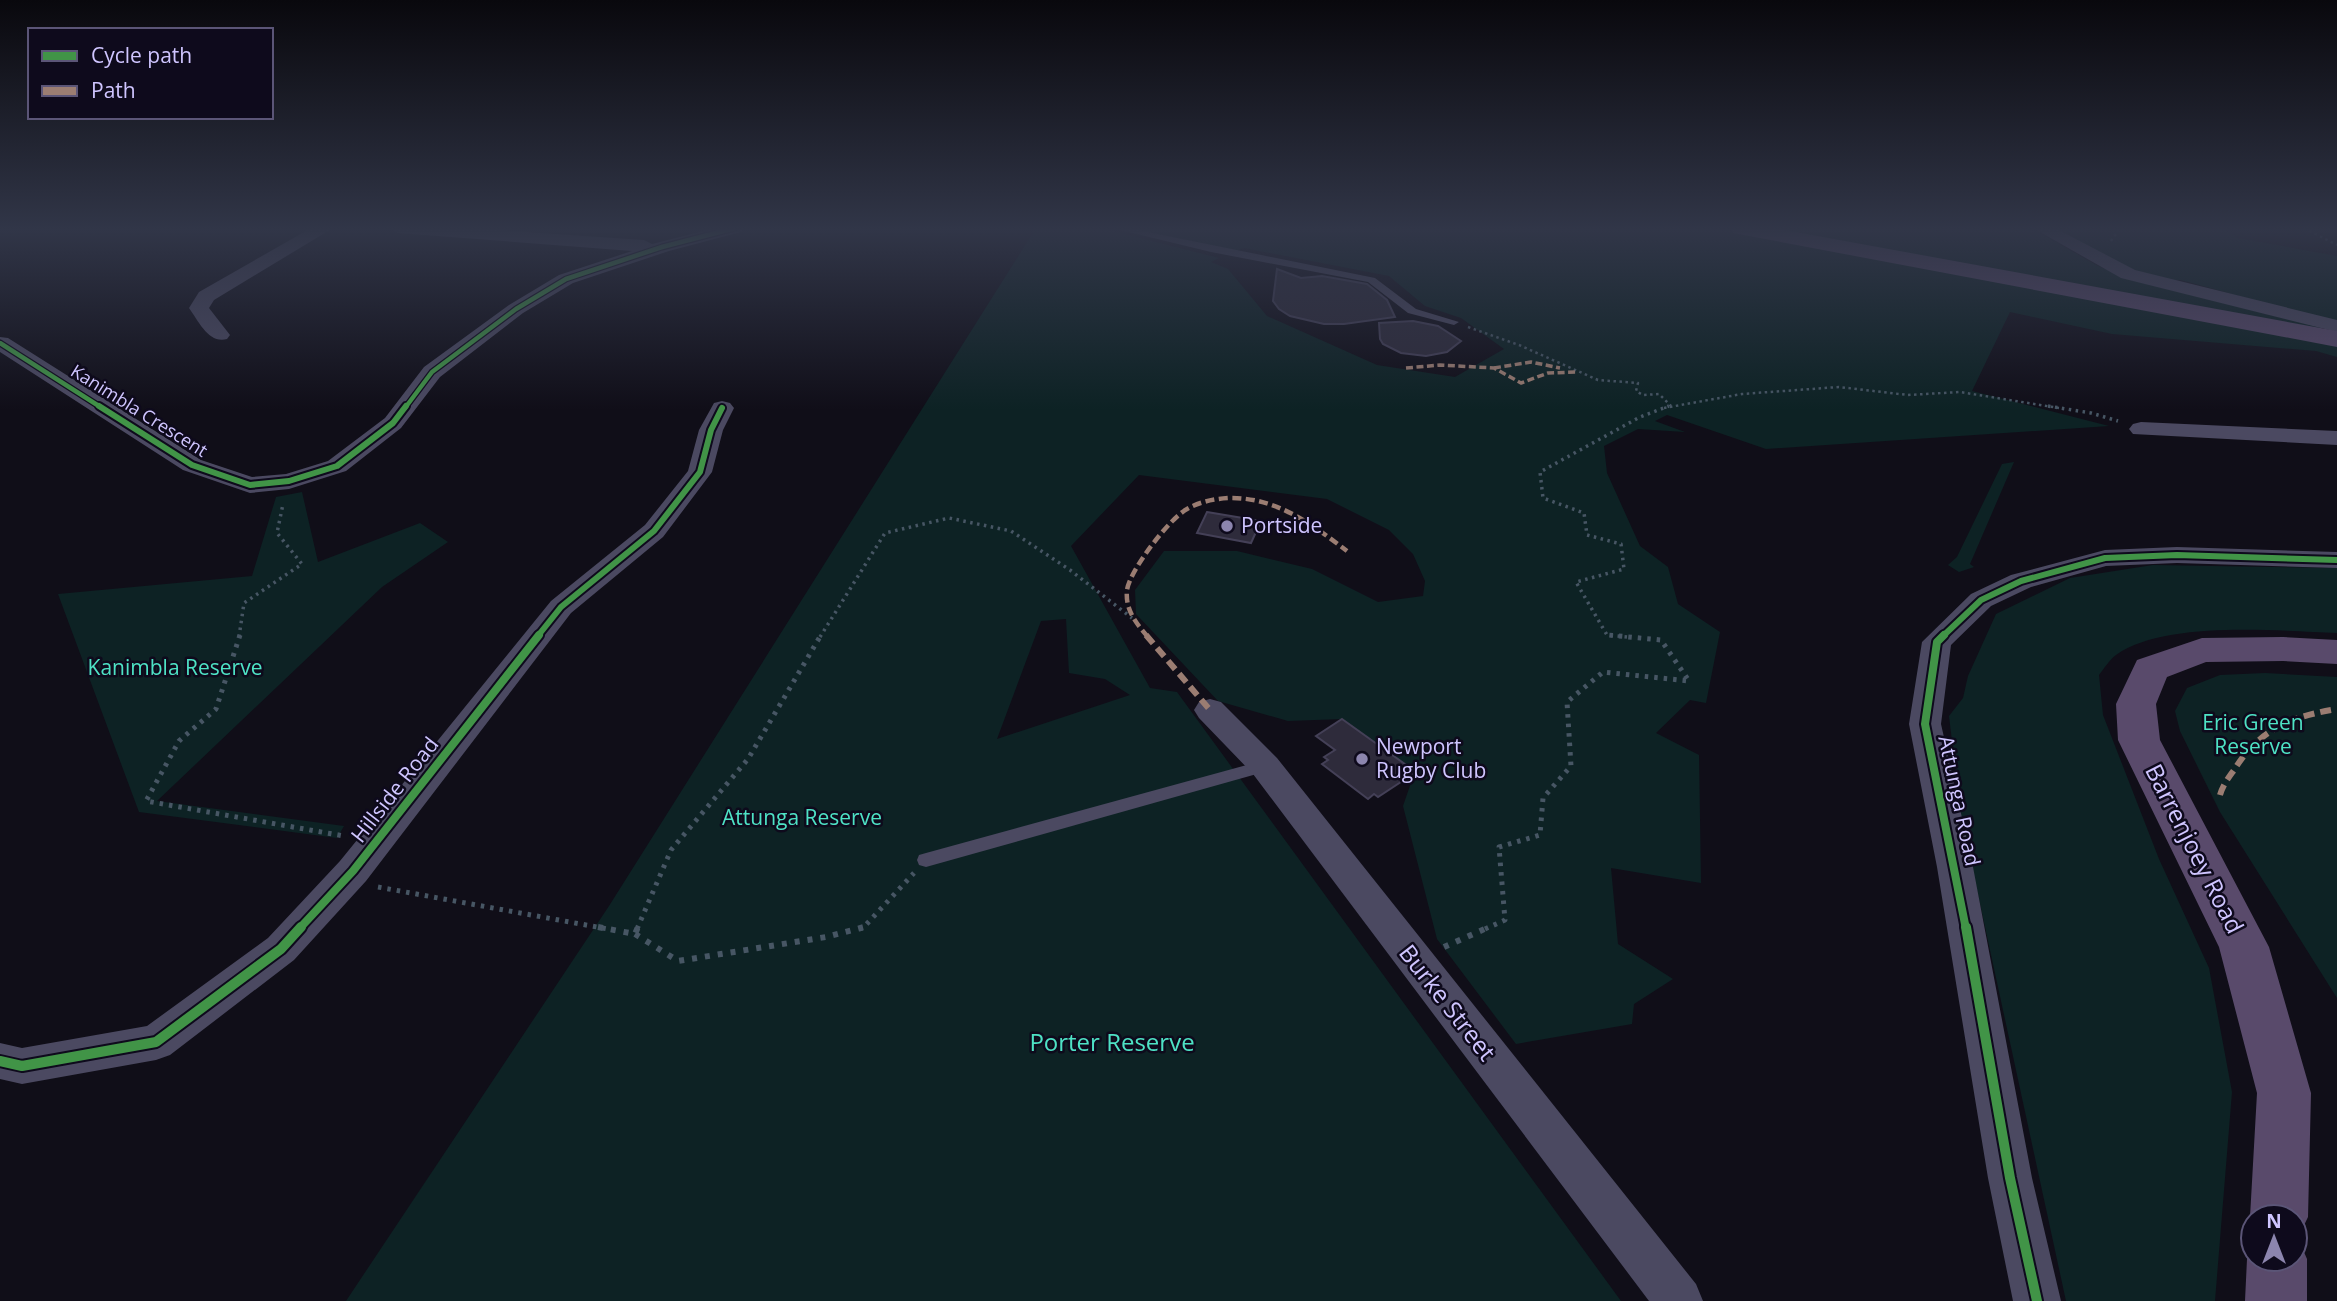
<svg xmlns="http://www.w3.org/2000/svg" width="2337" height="1301" font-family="'Open Sans',sans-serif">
	<rect width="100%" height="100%" fill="#100e18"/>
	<g fill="#0d2224" fill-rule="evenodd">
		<path d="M 1036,228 L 1101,228 L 1219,258 L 1211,262 L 1228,269 L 1267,316 L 1377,365 L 1455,377 L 1504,349 L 1461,318 L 1425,306 L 1389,276 L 1244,248 L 1228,254 L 1129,228 L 1722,228 L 1736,233 L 2337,344 L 2337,357 L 2316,351 L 2112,334 L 2010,312 L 1972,391 L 2109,426 L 1766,449 L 1667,415 L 1655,421 L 1685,432 L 1638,429 L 1604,446 L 1607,473 L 1640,546 L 1668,567 L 1678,604 L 1720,632 L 1706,703 L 1690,700 L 1656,733 L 1699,755 L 1701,883 L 1611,868 L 1618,944 L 1673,979 L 1634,1004 L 1632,1024 L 1516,1044 L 1437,939 L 1403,806 L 1415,771 L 1342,719 L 1288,721 L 1218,701 L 1136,614 L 1135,590 L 1164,551 L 1237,551 L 1312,569 L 1378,602 L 1423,596 L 1425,581 L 1413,554 L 1389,530 L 1327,499 L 1139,475 L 1071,546 L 1150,688 L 1177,692 L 1621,1301 L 346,1301 L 609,906 ZM 1066,619 L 1069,673 L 1105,679 L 1130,695 L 997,739 L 1041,621 Z"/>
		<polygon points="1766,228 2031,228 2098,266 2141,281 2322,326 2321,330"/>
		<path d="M 2055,228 L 2220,228 L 2238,238 L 2337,256 L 2337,323 L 2181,280 C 2136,285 2094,246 2055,228 Z"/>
		<polygon points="2014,462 1970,564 1974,567 1959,572 1948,565 1957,557 2002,464"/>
		<polygon points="302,492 318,562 420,523 448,542 382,587 157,801 344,826 337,838 139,812 58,594 252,576 276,497"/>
		<path d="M 2153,565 L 2337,568 L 2337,633 C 2278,631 2165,620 2116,655 C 2109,660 2104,669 2099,675 L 2103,715 L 2159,859 L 2209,968 L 2232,1092 L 2215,1301 L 2066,1301 L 1961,816 L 1949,716 L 1963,698 L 1968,676 L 1996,614 L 2070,578 Z"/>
		<polygon points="2265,673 2337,677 2337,998 2220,812 2180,731 2175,711 2187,688 2220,675"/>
	</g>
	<g fill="#2e2b3b" stroke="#444057" stroke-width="2">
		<polygon points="1277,269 1301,278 1322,276 1367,284 1387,300 1395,317 1344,324 1324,324 1290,316 1279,309 1273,301"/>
		<polygon points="1413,321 1438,326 1461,341 1447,352 1426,356 1401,353 1383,344 1380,339 1379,323"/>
		<polygon points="1207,512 1261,521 1251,543 1197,533"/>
		<polygon points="1342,719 1416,772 1378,797 1374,794 1368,799 1322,764 1328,760 1324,757 1335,750 1316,736"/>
	</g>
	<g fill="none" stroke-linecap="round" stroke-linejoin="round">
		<g stroke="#475664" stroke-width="2.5" stroke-dasharray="2.5 3.5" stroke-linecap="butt">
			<polyline points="2304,228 2337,245"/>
			<polyline points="2111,241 2120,228"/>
			<polyline points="1468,327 1519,345 1598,380 1638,383 1636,391 1643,395 1659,394 1671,406"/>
			<polyline points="1664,408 1742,394 1839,387 1908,395 1960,392 2059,408"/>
		</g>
		<g stroke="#475664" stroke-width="3.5" stroke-dasharray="2.5 4.5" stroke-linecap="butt">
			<polyline points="2048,406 2091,413 2118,421"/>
			<polyline points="239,637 244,603 302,564 277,533 283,504"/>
			<polyline points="820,637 885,533 949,518 1011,531 1070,570 1132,618"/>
			<polyline points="1627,637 1607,635 1576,582 1624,569 1621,544 1587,535 1584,513 1543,498 1540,472 1640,417 1669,406"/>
		</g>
		<g stroke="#475664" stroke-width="5" stroke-dasharray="3.5 6" stroke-linecap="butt">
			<polyline points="240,635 216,709 179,741 146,801 344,836"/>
			<polyline points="378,887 608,929"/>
			<polyline points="637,929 671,850 748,759 821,635"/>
			<polyline points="859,929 863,928 914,873"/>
			<polyline points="1485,929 1505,920 1499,847 1540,835 1543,798 1571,766 1567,702 1603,672 1689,681 1661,640 1608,635"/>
		</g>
		<g stroke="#475664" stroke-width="6" stroke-dasharray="5 8" stroke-linecap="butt">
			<polyline points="598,927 635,934 638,927"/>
			<polyline points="635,934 678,961 826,937 864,927"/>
			<polyline points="1444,947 1489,927"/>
		</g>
		<g fill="#4b4961" fill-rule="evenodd">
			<polygon points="1112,228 1128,228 1375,278 1416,309 1459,322 1454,325 1408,313 1368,282 1211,252"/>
			<polygon points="1265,760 1271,762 1274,766 1271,770 926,867 919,865 917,860 919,855 926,853"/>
		</g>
		<g fill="#4b4961" fill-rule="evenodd">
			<path d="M 311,228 L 333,228 L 214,300 L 209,308 L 230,335 L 227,339 C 209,344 199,322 189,308 L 199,292 Z"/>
			<polygon points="389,228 468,228 644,240 652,244 715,228 744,228 741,232 669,251 573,283 523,313 440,377 401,428 346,471 289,489 250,493 183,470 0,352 0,337 8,338 201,460 252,477 286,474 328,461 385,418 424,367 509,305 559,275 632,251 398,233"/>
			<polygon points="2033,228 2055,228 2135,270 2337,320 2337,332 2121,278"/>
			<polygon points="722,401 730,403 734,408 723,430 712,472 663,537 571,613 366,881 294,960 170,1055 156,1060 22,1084 0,1079 0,1043 22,1048 147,1026 268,938 340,861 551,601 645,525 688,471 699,430 714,403"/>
			<polygon points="2141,422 2337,431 2337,445 2133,434 2129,429 2133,424"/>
			<polygon points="2177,547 2337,552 2337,568 2177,563 2106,566 2031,587 1991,606 1951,645 1941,724 1973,867 2032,1178 2061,1301 2013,1301 1988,1178 1937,867 1909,724 1922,642 1971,594 2011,575 2105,550"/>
			<polygon points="1210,699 1221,702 1277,758 1696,1284 1703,1301 1649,1301 1253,774 1199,718 1194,710 1199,702"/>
		</g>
		<g fill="#594a6b" fill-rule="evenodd">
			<polygon points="1730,228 1774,228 2337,331 2337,347 1733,233"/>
			<polygon points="2283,637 2337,640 2337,664 2283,661 2206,662 2167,677 2156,704 2160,740 2269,947 2311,1093 2308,1217 2298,1238 2307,1259 2307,1301 2245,1301 2247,1259 2253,1244 2253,1259 2295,1259 2295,1217 2253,1217 2253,1225 2250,1217 2257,1093 2219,947 2118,740 2116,704 2137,660 2202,638"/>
		</g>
		<g stroke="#9b7d72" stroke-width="3.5" stroke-dasharray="7 3.5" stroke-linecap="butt">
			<polyline points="1406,368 1440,365 1494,368 1521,383 1548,373 1578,372"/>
			<polyline points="1494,368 1531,362 1560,368"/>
		</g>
		<path stroke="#9b7d72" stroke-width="4.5" stroke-dasharray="9 4.5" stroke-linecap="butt" d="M 1148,637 C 1136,623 1125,610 1127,590 C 1130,570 1169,519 1187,509 C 1199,502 1213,499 1228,498 C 1276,497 1310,523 1347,551"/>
		<g stroke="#9b7d72" stroke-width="6" stroke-dasharray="11 6" stroke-linecap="butt">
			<polyline points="1146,635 1210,710"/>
			<path d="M 2220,795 C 2223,784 2230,776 2236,767 C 2261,728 2294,716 2337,709"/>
		</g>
		<defs>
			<g id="cycleway-far3">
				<polyline points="0,343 102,408"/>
				<polyline points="405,408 432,372 516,309 566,279 662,247 735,228"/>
			</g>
			<g id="cycleway-far2">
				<polyline points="99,406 192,465 250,485 289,481 337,466 393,423 406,406"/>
				<polyline points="537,637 561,607 654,531 700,472 711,430 722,408"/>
				<polyline points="1942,637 1981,600 2021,581 2105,558 2177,555 2337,560"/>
			</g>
			<g id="cycleway-far1">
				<polyline points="1944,635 1937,642 1925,724 1966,929"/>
				<polyline points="299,929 353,871 539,635"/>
			</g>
			<g id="cycleway">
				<polyline points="1966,927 2010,1178 2037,1301"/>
				<polyline points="0,1061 22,1066 156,1042 281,949 301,927"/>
			</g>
		</defs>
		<use href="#cycleway-far3" stroke="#0e0a1c" stroke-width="7"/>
		<use href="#cycleway-far2" stroke="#0e0a1c" stroke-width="10"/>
		<use href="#cycleway-far1" stroke="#0e0a1c" stroke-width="12"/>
		<use href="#cycleway" stroke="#0e0a1c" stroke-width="14"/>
		<use href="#cycleway-far3" stroke="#419447" stroke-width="4.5"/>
		<use href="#cycleway-far2" stroke="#419447" stroke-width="6"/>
		<use href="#cycleway-far1" stroke="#419447" stroke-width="8"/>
		<use href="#cycleway" stroke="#419447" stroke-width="10"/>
	</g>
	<linearGradient id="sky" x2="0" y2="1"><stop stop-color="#09080d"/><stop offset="0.56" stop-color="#313648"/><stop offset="1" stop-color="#313648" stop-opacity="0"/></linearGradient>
	<rect width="2337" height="410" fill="url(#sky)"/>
	<g fill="#8c85ae" stroke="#0e0a1c" stroke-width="2.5">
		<circle cx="1227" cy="526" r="7"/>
		<circle cx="1362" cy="759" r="7"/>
	</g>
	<g text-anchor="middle" stroke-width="5" stroke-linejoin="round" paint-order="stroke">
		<g font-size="18" fill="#cfc5ff" stroke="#0e0a1c">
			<text transform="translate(139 411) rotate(32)" y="6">Kanimbla Crescent</text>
		</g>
		<g font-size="21" fill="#cfc5ff" stroke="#0e0a1c" text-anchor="start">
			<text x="1241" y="533">Portside</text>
			<text x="1376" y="754">Newport<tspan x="1376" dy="24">Rugby Club</tspan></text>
		</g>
		<g font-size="21" fill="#4ee2c5" stroke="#0e0a1c">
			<text x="175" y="675">Kanimbla Reserve</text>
			<text x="2253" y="730">Eric Green<tspan x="2253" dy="24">Reserve</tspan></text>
			<text x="802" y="825">Attunga Reserve</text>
		</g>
		<g font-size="21" fill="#cfc5ff" stroke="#0e0a1c">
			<text transform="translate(395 790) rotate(-52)" y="7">Hillside Road</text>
			<text transform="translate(1959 801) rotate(78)" y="7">Attunga Road</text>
		</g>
		<g font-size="24" fill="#cfc5ff" stroke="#0e0a1c">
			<text transform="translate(2194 849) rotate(63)" y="8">Barrenjoey Road</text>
			<text transform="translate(1447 1003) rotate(52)" y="8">Burke Street</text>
		</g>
		<g font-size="24" fill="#4ee2c5" stroke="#0e0a1c">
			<text x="1112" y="1051">Porter Reserve</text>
		</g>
	</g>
	<rect x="28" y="28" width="245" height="91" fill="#0e0a1c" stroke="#5b5577" stroke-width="2"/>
	<rect x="42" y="51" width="35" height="10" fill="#419447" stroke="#5b5577" stroke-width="2"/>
	<text x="91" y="63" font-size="21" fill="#cfc5ff">Cycle path</text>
	<rect x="42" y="86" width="35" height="10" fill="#9b7d72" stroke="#5b5577" stroke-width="2"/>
	<text x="91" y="98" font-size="21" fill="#cfc5ff">Path</text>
	<g transform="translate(2274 1238)"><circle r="33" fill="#0e0a1c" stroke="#5b5577" stroke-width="2"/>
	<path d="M0-5L12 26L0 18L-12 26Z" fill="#8c85ae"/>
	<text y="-10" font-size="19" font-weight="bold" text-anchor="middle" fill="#cfc5ff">N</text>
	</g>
</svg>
